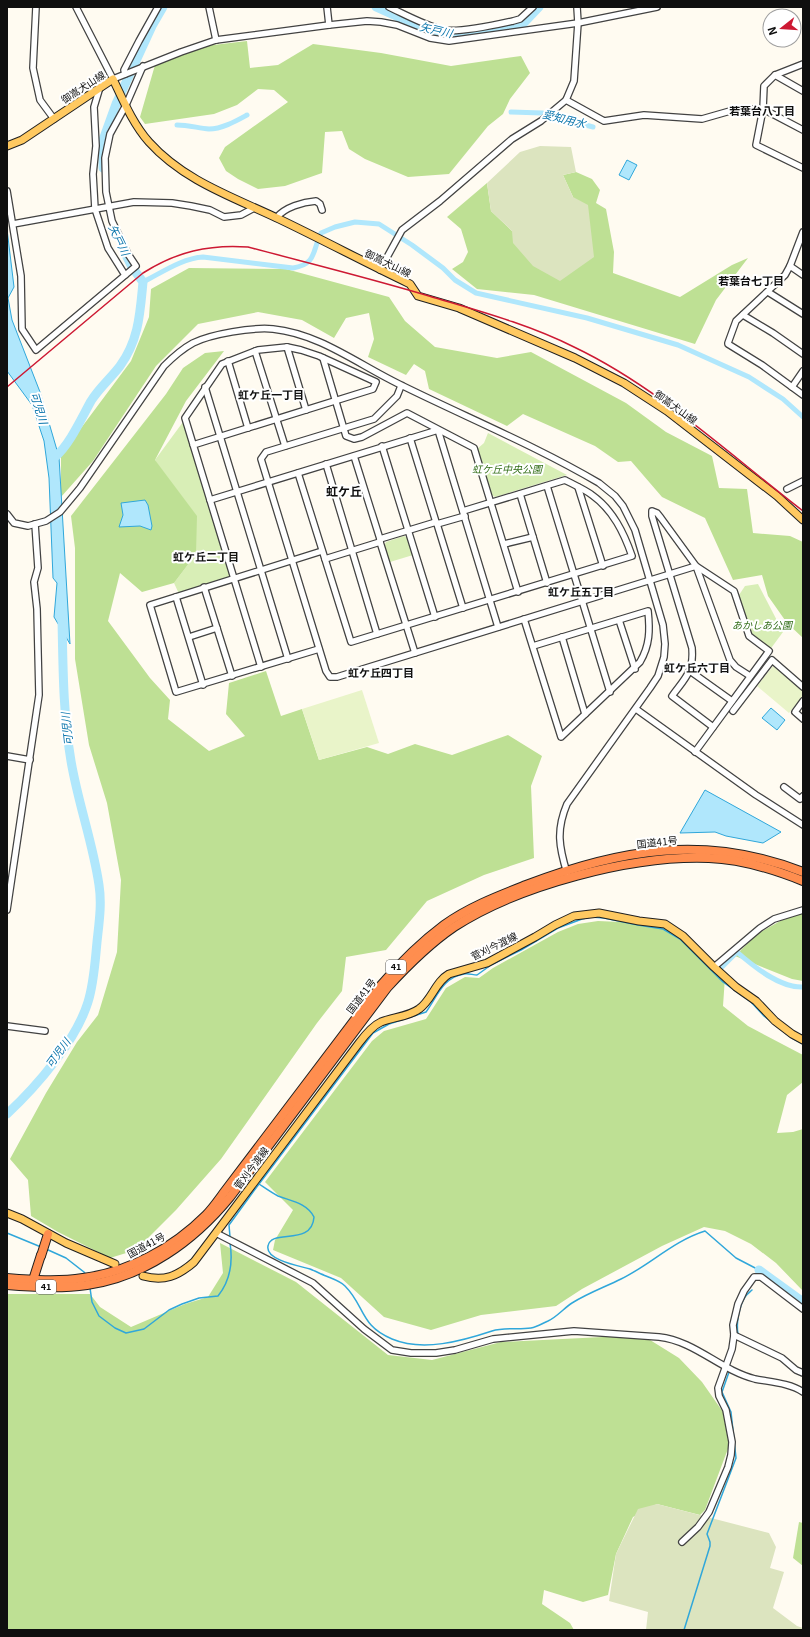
<svg xmlns="http://www.w3.org/2000/svg" width="810" height="1637" font-family="Georgia,'Noto Sans JP',serif">
	<rect width="100%" height="100%" fill="#fffbf1"/>
	<g fill="#d8eeb6">
		<polygon points="183,422 193,445 234,578 180,596 174,583 196,554 155,460"/>
		<polygon points="488,433 567,475 495,497 492,495 477,449 484,443"/>
		<polygon points="404,536 408,538 413,555 390,562 384,546 386,542"/>
		<polygon points="758,584 783,632 769,651 749,636 737,598 745,586"/>
	</g>
	<g fill="#bee094">
		<polygon points="247,41 250,68 278,65 313,44 381,53 451,66 521,56 530,73 510,99 503,114 488,126 449,174 408,177 365,159 349,149 342,131 325,132 322,173 285,186 258,189 238,179 226,171 219,158 225,147 288,102 274,90 258,89 237,105 214,114 145,124 140,117 155,65 205,46"/>
		<polygon points="576,172 592,179 600,190 596,203 606,209 614,252 613,273 680,297 732,265 748,258 716,300 695,344 534,295 477,289 452,269 463,262 468,252 461,229 447,217 487,183 491,211 512,231 573,197 563,175"/>
		<polygon points="189,268 286,269 389,297 405,321 435,347 497,358 531,352 626,403 666,432 712,456 719,488 747,489 753,533 790,536 803,542 803,638 787,623 768,596 762,575 733,580 705,518 662,497 631,461 618,462 595,446 523,414 507,426 429,389 425,371 414,364 406,375 368,357 374,339 369,313 346,318 334,338 302,320 258,312 198,324 156,366 93,461 61,497 61,455 131,361 149,317 151,289"/>
		<polygon points="224,351 186,401 155,460 197,516 196,554 174,583 142,592 120,573 108,621 150,678 170,700 168,719 209,751 245,736 226,714 229,683 266,671 281,716 302,709 319,760 367,747 388,754 415,744 452,755 508,735 542,756 531,786 534,858 484,875 427,901 386,950 346,957 342,991 317,1023 221,1159 176,1210 136,1250 110,1258 58,1232 31,1216 28,1180 10,1159 46,1093 77,1042 98,1015 117,952 121,880 107,803 89,745 75,659 75,548 71,516 166,394 183,368 205,353"/>
		<polygon points="803,913 803,981 792,979 735,956 757,934 782,920"/>
		<polygon points="598,921 665,924 725,977 723,1006 748,1026 803,1055 803,1082 787,1095 777,1133 793,1132 803,1129 803,1291 776,1263 751,1244 725,1231 704,1227 662,1246 582,1289 556,1306 481,1315 431,1330 384,1317 341,1278 273,1250 275,1240 293,1210 265,1182 372,1041 384,1031 426,1019 446,988 465,977 479,978 493,968 558,932 578,924"/>
		<polygon points="220,1243 296,1282 388,1355 432,1360 501,1342 642,1335 679,1358 702,1382 723,1412 729,1446 705,1510 700,1515 657,1504 633,1517 616,1554 608,1595 583,1602 544,1590 542,1604 570,1623 574,1630 7,1630 7,1294 90,1294 100,1307 131,1327 185,1304 208,1297 223,1273"/>
		<polygon points="799,1522 803,1523 803,1566 793,1558"/>
	</g>
	<g fill="#dce4bf">
		<polygon points="540,146 571,147 576,172 563,175 573,197 588,205 594,257 560,281 533,266 513,243 512,231 491,211 487,183 520,152"/>
		<polygon points="657,1504 769,1533 776,1547 770,1568 784,1572 773,1608 797,1626 803,1628 803,1630 646,1630 648,1612 609,1601 616,1554 638,1509"/>
	</g>
	<g fill="#e9f4c9">
		<polygon points="773,666 803,691 803,696 789,713 757,686"/>
		<polygon points="362,690 379,743 319,760 302,709"/>
	</g>
	<g fill="#b0e7fc" stroke="#30a7da">
		<polygon points="627,160 637,165 629,180 619,175"/>
		<polygon points="7,229 14,287 8,298 12,320 40,392 59,457 70,644 54,617 57,583 53,578 49,478 44,441 32,405 7,371"/>
		<polygon points="145,500 148,505 152,526 151,530 140,526 119,527 123,515 121,503"/>
		<polygon points="771,708 785,720 777,730 762,718"/>
		<polygon points="705,790 781,832 763,843 726,836 715,832 680,833"/>
	</g>
	<g fill="none" stroke-linecap="round" stroke-linejoin="round">
		<g stroke="#30a7da" stroke-width="1.5">
			<polyline points="792,1038 803,1044"/>
			<path d="M 259,1184 L 373,1033 L 389,1024 L 426,1012 C 437,997 443,977 464,974 C 468,973 473,975 477,975 L 491,965 L 521,950 L 558,928 L 582,919 L 591,917 L 604,918 L 638,925 L 663,929 L 680,939 L 723,982 L 751,1002 L 764,1016 L 789,1036"/>
			<polyline points="7,1233 41,1247"/>
			<path d="M 230,1237 L 229,1225 L 259,1184 C 265,1188 272,1193 278,1196 C 291,1201 307,1203 314,1217 C 312,1247 271,1228 268,1246 C 265,1260 300,1266 310,1269 C 315,1271 321,1274 326,1276 C 333,1279 340,1281 345,1286 C 365,1306 360,1326 392,1339 C 423,1352 462,1341 492,1331 C 505,1327 518,1330 531,1328 C 537,1327 543,1323 548,1321 C 557,1317 564,1308 572,1303 C 588,1293 605,1287 621,1279 C 650,1265 673,1241 705,1231 L 736,1258 L 759,1270"/>
			<polyline points="46,1249 66,1258 84,1272 86,1275"/>
			<path d="M 90,1288 L 92,1302 L 99,1316 L 115,1328 L 126,1333 L 144,1329 L 169,1310 L 182,1304 L 199,1298 L 218,1296 C 230,1281 233,1262 230,1243"/>
			<path d="M 738,1334 C 736,1324 739,1306 745,1297 C 746,1295 750,1292 752,1290"/>
			<polyline points="684,1630 710,1546 710,1542 707,1534 736,1458 731,1412 722,1392 729,1372"/>
		</g>
		<g stroke="#b0e7fc" stroke-width="5">
			<polyline points="511,112 542,113 593,127"/>
			<path d="M 177,125 C 188,125 198,128 209,129 C 222,129 236,121 247,115"/>
			<path d="M 143,282 C 161,273 183,258 203,257 L 293,268 C 317,264 312,251 321,233 L 335,227 L 355,222 L 379,224 L 412,245 L 443,268 L 455,280 L 476,293 L 587,318 L 678,345 L 749,377 L 783,399 L 803,417"/>
			<path d="M 721,968 L 737,952 C 754,967 780,988 803,987"/>
		</g>
		<g stroke="#b0e7fc" stroke-width="9">
			<polyline points="376,7 418,26 444,33 459,35 494,28 521,26 539,7"/>
			<polyline points="103,168 103,140 116,104 152,26 163,7"/>
			<path d="M 55,457 C 70,444 81,419 91,401 C 99,388 111,378 120,366 C 139,340 140,313 143,282 L 132,267 L 123,249"/>
			<path d="M 7,1114 C 37,1086 76,1041 88,1002 C 94,983 95,962 97,942 C 99,923 102,904 99,885 C 93,843 78,803 71,761 C 63,714 63,667 62,619"/>
			<polyline points="759,1270 803,1302"/>
		</g>
		<defs>
			<g id="minor">
				<polyline points="36,7 33,68 40,100 54,119"/>
				<polyline points="76,7 113,79 181,52 216,40 329,25 367,21 381,22 397,25 430,38 449,41 578,23 657,7"/>
				<polyline points="209,7 216,40"/>
				<polyline points="327,7 329,25"/>
				<path d="M 389,7 C 406,15 424,25 443,30 C 460,33 495,25 513,21 L 520,19 L 533,7"/>
				<polyline points="803,64 775,75 764,86 763,109 756,145 803,168"/>
				<polyline points="125,74 124,70 139,41 158,7"/>
				<polyline points="775,75 803,91"/>
				<polyline points="100,87 94,107 96,146 93,174 95,209 108,248 125,275"/>
				<polyline points="566,100 604,121 644,115 702,119 737,109 763,109 803,130"/>
				<polyline points="7,191 21,276 22,329 36,350 136,266 128,254 112,221 106,192 105,158 110,134 126,105 143,66"/>
				<path d="M 276,218 C 285,207 303,202 316,201 L 320,204 L 322,210"/>
				<polyline points="13,224 134,202 172,203 191,206 210,210 224,217 241,215 254,208"/>
				<polyline points="803,232 790,266 785,275 736,321 728,343 728,344 762,365 803,395"/>
				<polyline points="790,266 803,275"/>
				<polyline points="380,270 402,230 440,201 512,139 541,121 566,100 574,81 578,23 577,7"/>
				<polyline points="768,292 803,314"/>
				<polyline points="743,315 773,333 803,354"/>
				<polyline points="287,347 306,410"/>
				<polyline points="255,351 285,446"/>
				<polyline points="323,358 346,436 354,439 362,437 407,413 474,448 518,592"/>
				<polyline points="228,361 248,428"/>
				<polyline points="401,386 397,396 374,419 266,452 261,459 326,671 330,677 337,677 696,566 734,591 749,636 769,651 695,752"/>
				<polyline points="205,387 288,659"/>
				<polyline points="792,387 803,371"/>
				<polyline points="438,430 498,627"/>
				<polyline points="410,438 436,522"/>
				<path d="M 193,445 L 373,389 L 376,382 L 319,356 L 301,350 L 287,347 L 258,350 L 222,364 L 185,418 C 210,501 236,584 261,667"/>
				<polyline points="382,446 435,617"/>
				<polyline points="354,456 380,539"/>
				<polyline points="326,464 377,634"/>
				<path d="M 298,473 L 351,642 L 632,556 C 624,533 613,510 592,495 C 584,489 574,485 565,480 L 463,511"/>
				<polyline points="547,486 610,692"/>
				<polyline points="578,487 603,566"/>
				<polyline points="787,489 803,481"/>
				<polyline points="520,494 547,583"/>
				<polyline points="210,500 438,430"/>
				<path d="M 7,514 L 14,523 L 28,526 L 46,521 L 60,512 L 80,488 L 164,366 C 173,357 182,349 193,343 C 211,334 253,327 273,329 C 321,334 360,366 403,386 C 468,418 536,446 599,483 L 615,496 L 623,506 L 635,530 L 663,625 L 665,644 L 664,657 L 658,676 L 650,688 L 567,804 C 556,830 559,847 567,873"/>
				<polyline points="437,524 463,608"/>
				<polyline points="380,542 415,653"/>
				<polyline points="504,544 533,537"/>
				<polyline points="325,559 380,542 380,539 436,522 437,524 465,516"/>
				<polyline points="204,587 232,676"/>
				<polyline points="176,597 203,685"/>
				<path d="M 524,619 L 561,737 L 640,662 C 650,645 650,630 648,611 L 533,646"/>
				<polyline points="619,620 635,669"/>
				<polyline points="189,637 217,628"/>
				<polyline points="562,637 585,714"/>
				<polyline points="319,649 176,692 150,605 322,551"/>
				<polyline points="690,671 732,701"/>
				<polyline points="803,701 795,712 803,719"/>
				<polyline points="636,709 756,795 803,825"/>
				<polyline points="733,711 772,660 803,687"/>
				<path d="M 713,727 L 672,696 C 685,678 694,672 692,648 L 652,516 L 652,511 L 657,513 L 661,518 L 696,566 L 730,660 L 736,667 L 750,676"/>
				<polyline points="7,756 30,760"/>
				<polyline points="784,787 800,799 803,796"/>
				<polyline points="7,910 39,695 37,609 34,582 38,568 35,524"/>
				<polyline points="714,967 760,928 774,919 803,910"/>
				<polyline points="7,1026 45,1031"/>
				<path d="M 216,1233 L 313,1283 L 364,1329 L 392,1350 L 411,1353 L 436,1353 L 455,1350 L 493,1339 L 574,1331 L 659,1337 C 695,1341 720,1370 755,1379 C 770,1382 790,1383 803,1392"/>
				<polyline points="734,1335 782,1358 796,1370 803,1373"/>
				<polyline points="682,1542 698,1527 709,1512 728,1467 731,1455 732,1442 726,1410 719,1396 718,1388 732,1349 734,1335 733,1325 738,1304 744,1291 754,1277 761,1277 803,1309"/>
			</g>
			<g id="major">
				<path d="M 7,146 L 22,140 L 113,79 C 123,100 133,124 149,142 C 184,181 233,197 279,219 C 323,240 366,263 410,284 L 418,296 L 459,308 L 575,358 L 624,383 L 667,411 L 777,496 L 803,520"/>
				<polyline points="7,1213 22,1219 66,1243 115,1264"/>
				<path d="M 143,1276 C 164,1282 178,1276 194,1262 L 359,1043 C 365,1035 372,1026 381,1022 C 393,1017 408,1017 419,1009 C 432,1000 435,982 449,974 L 487,963 L 535,937 L 555,925 L 574,916 L 599,913 L 639,921 L 665,924 L 683,936 L 714,967 L 736,987 L 756,1001 L 775,1021 L 792,1034 L 803,1040"/>
			</g>
			<g id="highway">
				<polyline points="41,1256 48,1234"/>
				<path d="M 7,1278 C 32,1280 58,1282 83,1278 C 129,1272 173,1248 206,1215 C 213,1208 219,1199 225,1191 L 381,985 C 400,963 420,943 444,925 C 469,907 498,896 526,885 C 620,849 706,834 803,872"/>
				<polyline points="33,1280 41,1255"/>
				<path d="M 7,1285 C 33,1287 60,1289 87,1285 C 144,1277 194,1241 230,1197 L 387,988 C 407,966 429,944 454,927 C 519,885 632,855 709,858 C 742,859 773,869 803,881"/>
			</g>
		</defs>
		<use href="#minor" stroke="#424242" stroke-width="8"/>
		<use href="#major" stroke="#202020" stroke-width="9"/>
		<use href="#highway" stroke="#202020" stroke-width="10"/>
		<use href="#minor" stroke="#fff" stroke-width="5.5"/>
		<use href="#major" stroke="#ffc961" stroke-width="7"/>
		<use href="#highway" stroke="#ff8e4f" stroke-width="8"/>
		<path stroke="#cd1933" stroke-width="1.5" d="M 7,387 L 143,273 C 176,252 209,244 248,247 C 308,263 369,278 429,296 C 479,311 528,324 574,347 C 658,387 730,455 803,511"/>
	</g>
	<g text-anchor="middle" stroke-width="4" stroke-linejoin="round" paint-order="stroke">
		<g fill="#fff" stroke="#575757" stroke-width="1">
			<rect x="386" y="960" width="20" height="14" rx="3"/>
			<rect x="36" y="1280" width="20" height="14" rx="3"/>
		</g>
		<g font-size="9" font-weight="bold" fill="#0f0f0f">
			<text x="396" y="970">41</text>
			<text x="46" y="1290">41</text>
		</g>
		<g font-size="10" fill="#0f0f0f" stroke="#fff">
			<text transform="translate(83 87) rotate(-33)" y="4">御嵩犬山線</text>
			<text transform="translate(388 263) rotate(26)" y="4">御嵩犬山線</text>
			<text transform="translate(676 407) rotate(36)" y="4">御嵩犬山線</text>
			<text transform="translate(657 842) rotate(-6)" y="4">国道41号</text>
			<text transform="translate(494 946) rotate(-26)" y="4">菅刈今渡線</text>
			<text transform="translate(361 996) rotate(-53)" y="4">国道41号</text>
			<text transform="translate(251 1168) rotate(-53)" y="4">菅刈今渡線</text>
			<text transform="translate(146 1245) rotate(-28)" y="4">国道41号</text>
		</g>
		<g font-size="10" font-style="italic" fill="#326e18" stroke="#fff">
			<text x="507" y="473">虹ケ丘中央公園</text>
			<text x="762" y="629">あかしあ公園</text>
		</g>
		<g font-size="11" font-style="italic" fill="#0c76ad" stroke="#fff">
			<text transform="translate(436 30) rotate(13)" y="4">矢戸川</text>
			<text transform="translate(564 119) rotate(14)" y="4">愛知用水</text>
			<text transform="translate(119 240) rotate(64)" y="4">矢戸川</text>
			<text transform="translate(39 408) rotate(73)" y="4">可児川</text>
			<text transform="translate(67 729) rotate(-96)" y="4">可児川</text>
			<text transform="translate(58 1053) rotate(-54)" y="4">可児川</text>
		</g>
		<g font-size="11" font-weight="bold" fill="#0f0f0f" stroke="#fff">
			<text x="762" y="115">若葉台八丁目</text>
			<text x="751" y="285">若葉台七丁目</text>
			<text x="271" y="399">虹ケ丘一丁目</text>
			<text x="206" y="561">虹ケ丘二丁目</text>
			<text x="581" y="596">虹ケ丘五丁目</text>
			<text x="697" y="672">虹ケ丘六丁目</text>
			<text x="381" y="677">虹ケ丘四丁目</text>
		</g>
		<g font-size="12" font-weight="bold" fill="#0f0f0f" stroke="#fff">
			<text x="344" y="496">虹ケ丘</text>
		</g>
	</g>
	<rect width="810" height="1637" fill="none" stroke="#0f0f0f" stroke-width="16"/>
	<g transform="translate(782 28) rotate(253)"><circle r="19" fill="#ffffff" stroke="#9f9f9f"/>
	<path d="M0-3L7 15L0 10L-7 15Z" fill="#cd1933"/>
	<text y="-6" font-size="11" font-weight="bold" text-anchor="middle" fill="#0f0f0f">N</text>
	</g>
</svg>
